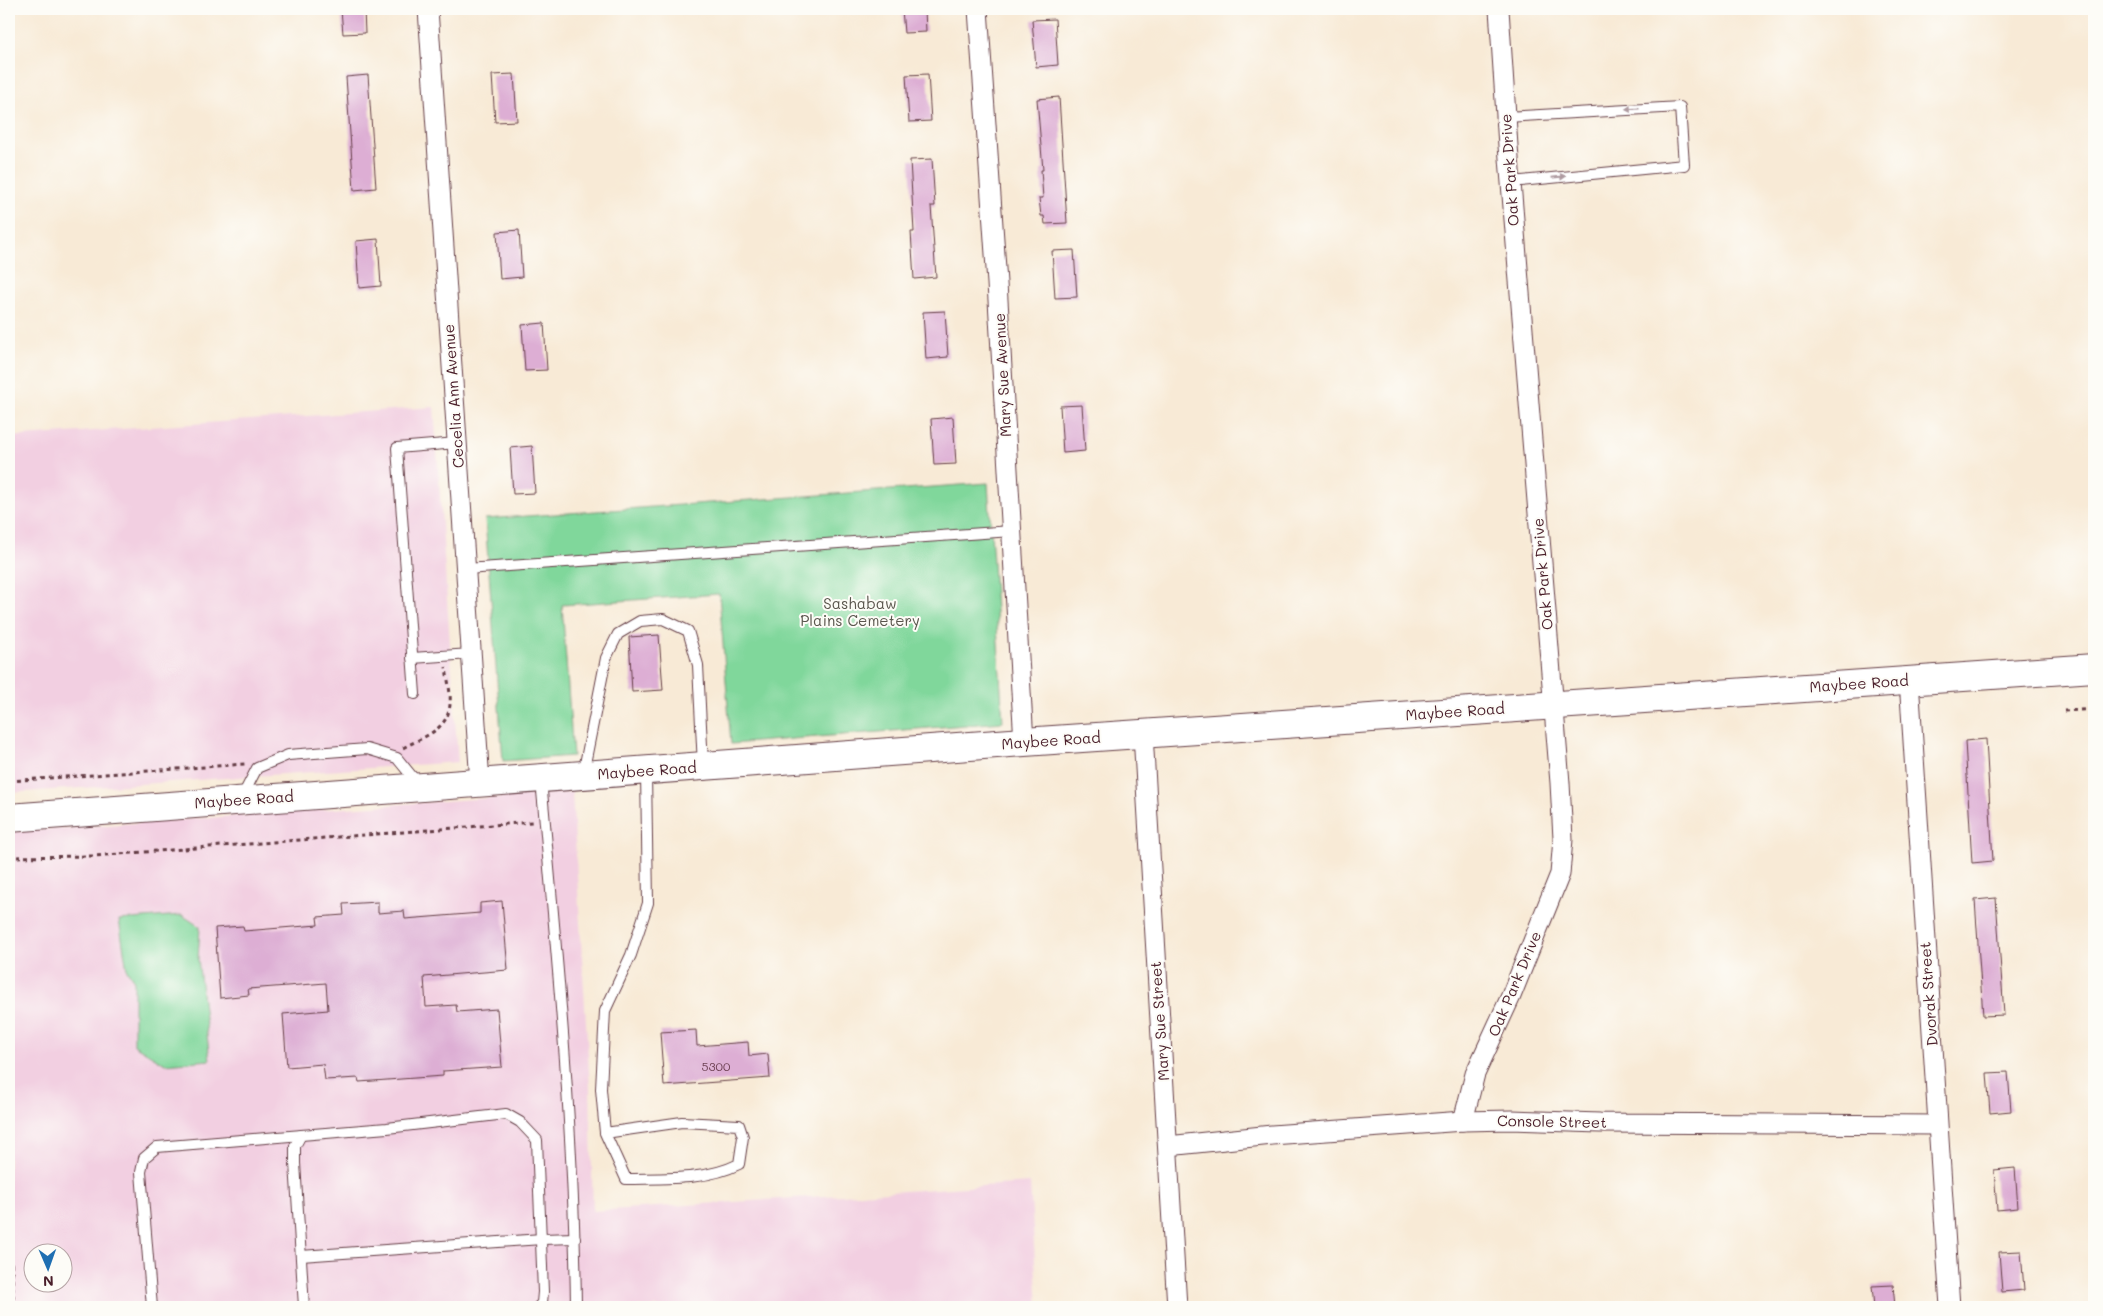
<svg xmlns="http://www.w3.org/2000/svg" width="2103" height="1316" font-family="Mali,sans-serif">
	<rect width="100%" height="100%" fill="#fdfcf7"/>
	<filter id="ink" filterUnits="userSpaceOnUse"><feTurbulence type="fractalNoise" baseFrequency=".02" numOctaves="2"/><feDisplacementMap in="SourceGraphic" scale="10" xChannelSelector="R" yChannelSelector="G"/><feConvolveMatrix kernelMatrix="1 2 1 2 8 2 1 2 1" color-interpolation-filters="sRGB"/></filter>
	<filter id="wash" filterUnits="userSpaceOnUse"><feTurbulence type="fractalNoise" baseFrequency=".0096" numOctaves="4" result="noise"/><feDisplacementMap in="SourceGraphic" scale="20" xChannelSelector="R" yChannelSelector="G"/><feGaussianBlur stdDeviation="1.12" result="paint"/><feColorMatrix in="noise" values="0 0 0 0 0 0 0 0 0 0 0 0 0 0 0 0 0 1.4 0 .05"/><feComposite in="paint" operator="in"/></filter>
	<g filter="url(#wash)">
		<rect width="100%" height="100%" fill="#f8ead6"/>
		<g fill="#f2cfe1" fill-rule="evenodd">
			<polygon points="434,407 458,762 9,793 9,437"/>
			<path d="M 572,792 L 590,1088 L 593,1211 L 1030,1183 L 1038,1307 L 9,1307 L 9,832 ZM 32,1254 L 62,1254 L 62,1284 L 32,1284 Z"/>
		</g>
		<g fill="#80d79b" stroke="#657b63">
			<polygon points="988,483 1003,722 731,744 719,594 562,605 573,756 503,761 485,519"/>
			<polygon points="182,915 200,927 198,959 210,1060 165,1064 134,1045 134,981 127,970 119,920"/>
		</g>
		<g id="blocks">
			<g fill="#ddaed4">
				<polygon points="341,9 364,9 365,33 343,34"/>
				<polygon points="902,9 925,9 926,32 904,33"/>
				<polygon points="1055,19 1058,65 1036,67 1032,20"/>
				<polygon points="514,74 517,121 495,122 492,75"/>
				<polygon points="928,74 931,121 909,122 906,75"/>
				<polygon points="368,75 376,188 354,190 346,77"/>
				<polygon points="1059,97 1067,223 1045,224 1044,216 1041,216 1039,198 1043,198 1041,170 1043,170 1037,99"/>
				<polygon points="932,159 935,206 931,206 936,277 914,279 911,232 914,232 910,160"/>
				<polygon points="519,230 522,277 500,279 497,232"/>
				<polygon points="378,239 381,286 359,288 356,241"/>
				<polygon points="1074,250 1077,297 1055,298 1052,251"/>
				<polygon points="945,311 948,357 926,359 923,312"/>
				<polygon points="544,323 547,370 525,371 522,325"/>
				<polygon points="1082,405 1085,451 1063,453 1060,406"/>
				<polygon points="953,417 956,464 934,465 931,419"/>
				<polygon points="532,446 535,493 513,494 510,448"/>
				<polygon points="659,635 663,690 632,692 629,637"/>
				<polygon points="1986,739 1993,861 1972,863 1965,741"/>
				<polygon points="1996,898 2004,1015 1983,1016 1975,900"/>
				<polygon points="502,901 508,970 424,977 426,1007 456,1005 457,1012 497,1009 502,1067 443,1071 443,1076 359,1082 358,1078 325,1080 323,1064 287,1067 283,1014 328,1010 326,983 248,989 249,995 220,998 215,928 243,926 244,931 318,925 317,917 344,915 343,904 378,902 378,913 404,911 405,919 480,913 480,903"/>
				<polygon points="696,1030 697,1046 748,1042 749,1056 768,1054 770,1078 664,1086 660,1032"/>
				<polygon points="2008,1072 2011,1111 1990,1113 1987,1073"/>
				<polygon points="2015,1168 2018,1208 1997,1210 1994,1170"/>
				<polygon points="2021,1251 2024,1290 2002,1292 1999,1252"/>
				<polygon points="1893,1285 1895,1307 1874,1307 1872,1286"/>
			</g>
		</g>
	</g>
	<g filter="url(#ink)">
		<use href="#blocks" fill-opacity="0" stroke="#643d45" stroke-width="1"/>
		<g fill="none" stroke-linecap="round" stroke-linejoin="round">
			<defs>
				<g id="service">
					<polyline points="1506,117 1680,107 1684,165 1511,182"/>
					<polyline points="466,569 1012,531"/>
					<polyline points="412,658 471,654"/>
					<polyline points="415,694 397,448 457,443"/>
					<polyline points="583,774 606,658 618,634 640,621 663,619 688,631 698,665 703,766"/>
					<path d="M 541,780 C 557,955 574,1131 576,1307"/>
					<polyline points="241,799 257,768 288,755 367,749 397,758 419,785"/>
					<path d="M 605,1133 L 682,1122 L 739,1125 L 743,1137 L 739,1164 C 705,1181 664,1178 626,1179 L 605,1133 L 601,1089 L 605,1011 L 631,955 L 648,903 L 646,772"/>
					<polyline points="301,1256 542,1239 575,1238"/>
					<polyline points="152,1307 141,1172 144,1158 157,1147 302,1135"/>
					<polyline points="304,1307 295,1163 295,1146 301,1135 387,1128 506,1114 520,1122 537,1140 543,1292 542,1303 538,1307"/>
				</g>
				<g id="minor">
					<polyline points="428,9 480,783"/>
					<polyline points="978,9 997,283 1024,742"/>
					<polyline points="1909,680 1950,1307"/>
					<polyline points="1143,734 1177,1307"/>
					<polyline points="1463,1121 1475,1074 1511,996 1560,874 1563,839 1560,783 1508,146 1499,9"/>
					<polyline points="1168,1146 1272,1135 1463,1121 1512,1120 1600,1123 1937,1125"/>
				</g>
				<polyline id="secondary" points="9,818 1024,742 2094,668"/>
			</defs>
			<use href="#service" stroke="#643d45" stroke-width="12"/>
			<use href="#minor" stroke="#643d45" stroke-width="21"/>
			<use href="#secondary" stroke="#643d45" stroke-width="30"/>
			<g stroke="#643d45" stroke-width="3" stroke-dasharray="4 4" stroke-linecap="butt">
				<polyline points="2064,711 2094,709"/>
				<path d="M 403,748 C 428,734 453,729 450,694 C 449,685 447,676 446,667"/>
				<polyline points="9,781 245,764"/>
				<polyline points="9,857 93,856 532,822"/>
				<polyline points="9,1143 11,1171 9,1191"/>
				<polyline points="9,1223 14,1307"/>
			</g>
			<use href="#service" stroke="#fff" stroke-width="10"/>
			<use href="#minor" stroke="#fff" stroke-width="19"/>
			<use href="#secondary" stroke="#fff" stroke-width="28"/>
		</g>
		<defs><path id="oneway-solid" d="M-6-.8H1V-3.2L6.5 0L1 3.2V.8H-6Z" transform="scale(1.25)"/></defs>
		<g fill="#ae9aa0">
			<use href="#oneway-solid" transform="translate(1632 109) rotate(177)"/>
			<use href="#oneway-solid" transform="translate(1559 177) rotate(-6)"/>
		</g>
	</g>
	<g text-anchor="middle" stroke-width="4" stroke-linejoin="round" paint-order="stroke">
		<g font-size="12" fill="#6f4355">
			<text x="716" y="1071">5300</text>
		</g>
		<g font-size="15" fill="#4a1f2b" stroke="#fdfcf7">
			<text transform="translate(1510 170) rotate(-94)" y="5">Oak Park Drive</text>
			<text transform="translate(1003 375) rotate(-93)" y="5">Mary Sue Avenue</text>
			<text transform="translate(454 396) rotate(-94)" y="5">Cecelia Ann Avenue</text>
			<text transform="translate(1543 574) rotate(-95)" y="5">Oak Park Drive</text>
			<text transform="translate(1859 684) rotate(-4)" y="5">Maybee Road</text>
			<text transform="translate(1455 712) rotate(-4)" y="5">Maybee Road</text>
			<text transform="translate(1051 741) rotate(-4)" y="5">Maybee Road</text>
			<text transform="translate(647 771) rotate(-4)" y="5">Maybee Road</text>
			<text transform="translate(244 800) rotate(-4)" y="5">Maybee Road</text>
			<text transform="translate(1515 984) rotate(-67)" y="5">Oak Park Drive</text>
			<text transform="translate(1929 994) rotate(-94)" y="5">Dvorak Street</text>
			<text transform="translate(1160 1021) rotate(-94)" y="5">Mary Sue Street</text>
			<text transform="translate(1552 1122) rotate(1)" y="5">Console Street</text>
		</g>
		<g font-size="15" fill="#5a564d" stroke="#fdfcf7">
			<text x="860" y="609">Sashabaw<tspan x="860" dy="17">Plains Cemetery</tspan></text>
		</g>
	</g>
	<rect width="2103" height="1316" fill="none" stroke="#fdfcf7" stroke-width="30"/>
	<g transform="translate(48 1268) rotate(178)"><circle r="24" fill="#fdfcf7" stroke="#b5a4a5"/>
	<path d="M0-4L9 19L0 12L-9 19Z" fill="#1f6fb2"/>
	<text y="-8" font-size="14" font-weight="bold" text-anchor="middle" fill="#4a1f2b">N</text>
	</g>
</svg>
